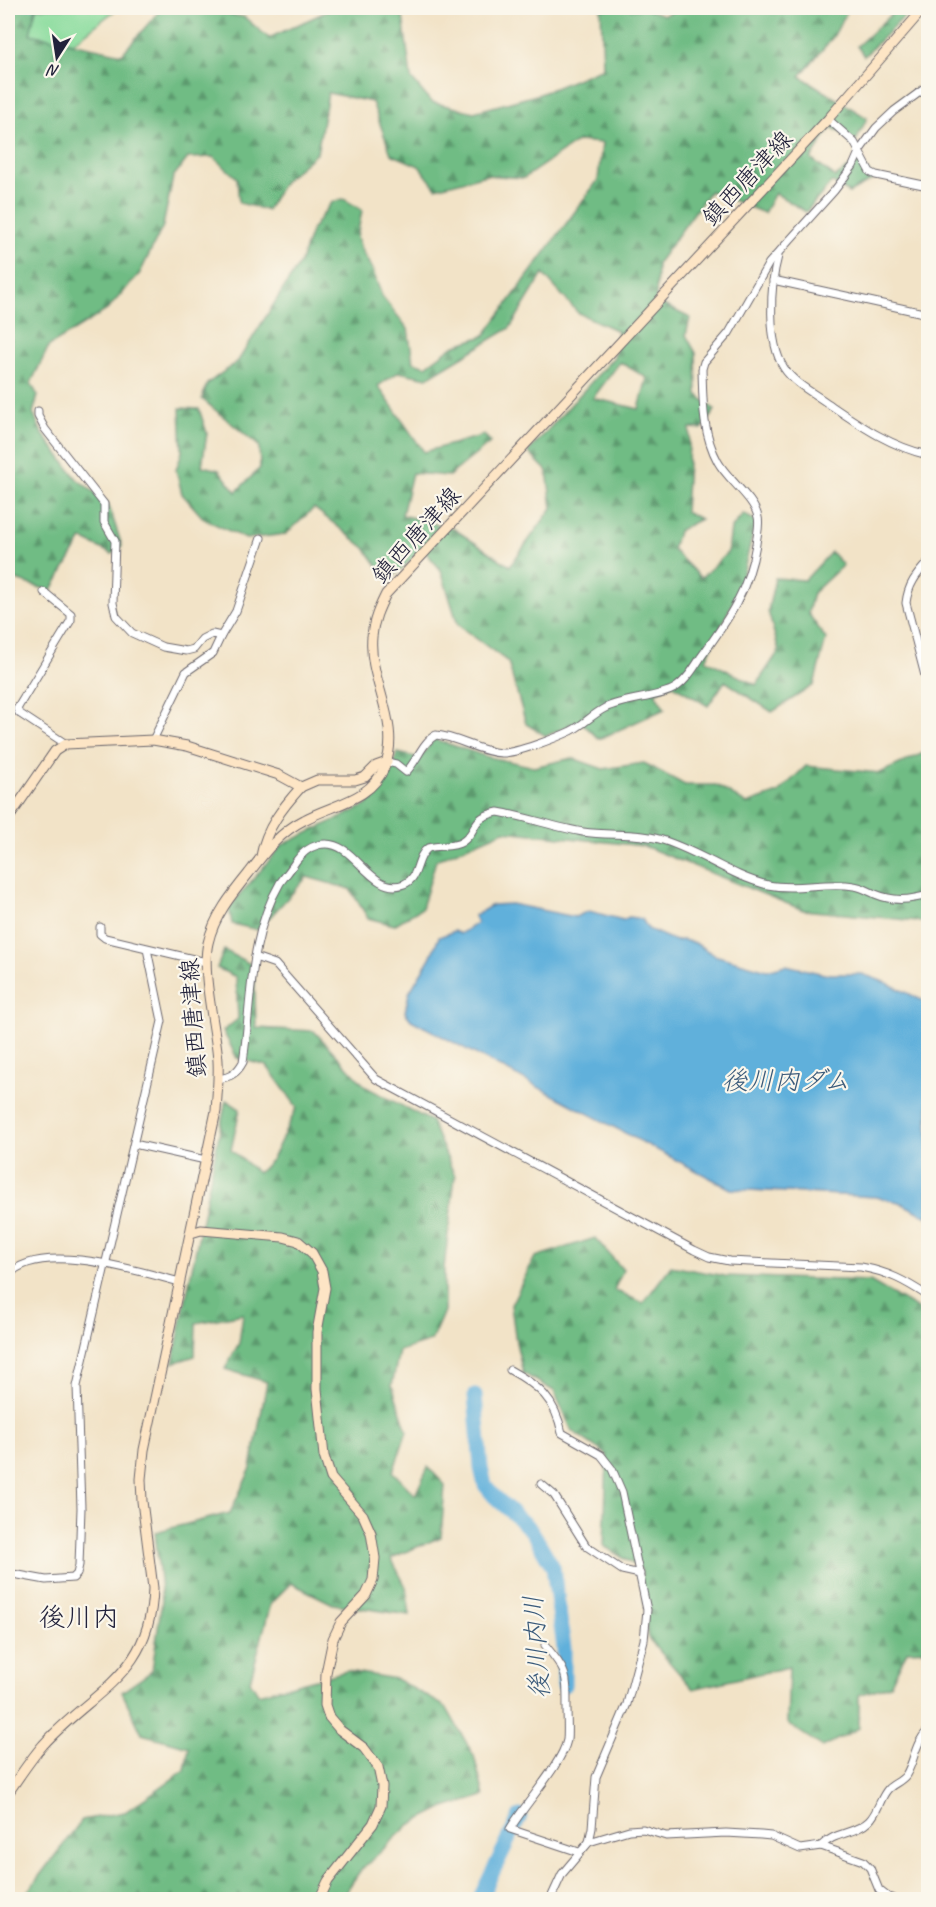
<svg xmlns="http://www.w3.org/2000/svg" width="936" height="1907" font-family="Caveat,'Klee One',sans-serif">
	<defs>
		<pattern id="forest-firs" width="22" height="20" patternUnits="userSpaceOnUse" patternTransform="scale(1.5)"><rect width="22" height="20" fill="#6fbc84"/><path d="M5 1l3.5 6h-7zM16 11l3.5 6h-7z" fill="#5b986d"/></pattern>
	</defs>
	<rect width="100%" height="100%" fill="#fbf7ec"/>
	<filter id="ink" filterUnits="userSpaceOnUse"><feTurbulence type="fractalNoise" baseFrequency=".0167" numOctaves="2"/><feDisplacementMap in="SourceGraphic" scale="12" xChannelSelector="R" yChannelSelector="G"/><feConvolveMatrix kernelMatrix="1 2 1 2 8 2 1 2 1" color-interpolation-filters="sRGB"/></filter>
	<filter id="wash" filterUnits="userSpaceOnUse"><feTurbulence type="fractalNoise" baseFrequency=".008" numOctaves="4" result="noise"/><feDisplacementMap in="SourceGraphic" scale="24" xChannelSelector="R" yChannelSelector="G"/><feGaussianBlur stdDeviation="1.35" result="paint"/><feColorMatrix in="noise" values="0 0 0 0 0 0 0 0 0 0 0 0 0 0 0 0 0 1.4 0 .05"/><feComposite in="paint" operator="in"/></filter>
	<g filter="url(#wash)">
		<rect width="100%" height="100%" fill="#f2e3c7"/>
		<polygon fill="#8adc9d" stroke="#567f6c" stroke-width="1.5" points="36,8 118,8 73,43 29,34"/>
		<g fill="url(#forest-firs)" stroke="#486f60" stroke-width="1.5" fill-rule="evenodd">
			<path d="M 8,8 L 36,8 L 30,34 L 122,54 L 162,8 L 193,8 L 244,17 L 269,38 L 334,8 L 402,9 L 411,78 L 431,102 L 474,112 L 540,94 L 603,68 L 601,8 L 643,8 L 664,15 L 682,8 L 849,8 L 833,37 L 800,76 L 867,118 L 856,141 L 831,127 L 811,159 L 835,177 L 859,161 L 874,179 L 849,193 L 832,182 L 806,212 L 775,193 L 764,213 L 710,191 L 657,264 L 656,301 L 690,318 L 686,335 L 696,353 L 697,394 L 715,410 L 702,429 L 690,428 L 685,512 L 701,519 L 679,530 L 672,549 L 701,578 L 728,552 L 731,529 L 743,514 L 756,521 L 740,586 L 706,660 L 756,685 L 779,651 L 768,611 L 775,578 L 805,580 L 831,552 L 843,565 L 813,593 L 808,613 L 826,639 L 814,685 L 772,712 L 725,681 L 708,706 L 672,684 L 655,693 L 665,709 L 599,739 L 580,721 L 546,736 L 526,724 L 508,662 L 458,625 L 441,570 L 423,549 L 388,581 L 365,548 L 314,508 L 286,534 L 246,539 L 204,519 L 182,494 L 176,470 L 182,452 L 180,408 L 199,409 L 207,433 L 202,466 L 219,470 L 236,492 L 260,468 L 259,446 L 202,399 L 207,384 L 238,361 L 301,261 L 312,229 L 332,202 L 344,199 L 362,210 L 357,237 L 361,249 L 373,271 L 382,296 L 408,329 L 413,362 L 426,366 L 453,346 L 484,336 L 598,180 L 602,143 L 578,141 L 524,178 L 486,175 L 436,188 L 419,166 L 391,154 L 372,102 L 328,93 L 317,153 L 285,180 L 267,210 L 239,203 L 237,178 L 213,157 L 188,158 L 173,177 L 163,226 L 140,273 L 107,310 L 49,346 L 31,383 L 38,396 L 33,413 L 42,433 L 77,479 L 108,503 L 122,546 L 112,554 L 82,539 L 51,591 L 13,579 L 8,590 ZM 543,274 L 578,313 L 618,331 L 614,357 L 528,452 L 547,471 L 552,508 L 510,566 L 454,529 L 402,515 L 412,473 L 449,476 L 491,442 L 484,435 L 424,452 L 378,386 L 399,372 L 427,378 L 510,328 ZM 620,362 L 647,378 L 639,409 L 593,398 Z"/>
			<polygon points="898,8 913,8 864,56 857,46"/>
			<polygon points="434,739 485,756 534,767 572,758 603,769 644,763 685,785 716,785 747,804 778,793 806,766 880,773 928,751 928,922 803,910 644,846 504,831 436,860 422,908 394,925 368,918 350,889 307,877 258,930 232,924 229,908 282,845 367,805 390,775 397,753 420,758"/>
			<polygon points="224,950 254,966 256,1028 314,1031 366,1087 431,1121 455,1176 444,1268 444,1311 431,1341 399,1351 392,1385 407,1431 393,1472 415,1495 428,1467 445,1485 441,1537 391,1558 406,1587 410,1615 333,1604 291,1583 271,1603 250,1681 258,1694 347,1671 396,1679 446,1707 474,1756 484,1796 441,1809 409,1825 360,1871 341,1899 21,1900 82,1820 125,1812 185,1770 189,1747 142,1734 122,1692 152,1671 162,1600 155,1532 230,1513 251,1468 267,1382 225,1369 239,1343 243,1314 196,1323 195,1356 173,1363 226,1100 240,1109 231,1150 258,1173 272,1159 297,1107 267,1066 237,1058 223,1031 238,1019 236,977 217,968"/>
			<polygon points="595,1238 623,1270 614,1290 643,1303 671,1266 725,1276 870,1281 928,1315 928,1650 907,1651 890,1685 859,1695 859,1728 823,1747 787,1723 789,1667 693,1689 648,1638 641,1569 604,1546 607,1455 572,1431 554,1391 523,1373 516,1342 511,1305 535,1257"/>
		</g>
		<polygon fill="#61b0db" stroke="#42698b" stroke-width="1.5" points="511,904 575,917 589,911 623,920 629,917 642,919 648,929 675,941 683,940 695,943 714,955 767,970 786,965 824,974 862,974 887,983 928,1003 928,1217 899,1202 875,1197 731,1189 411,1020 405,1012 409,993 430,958 439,937 454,931 460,934 477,923 474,916 492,905"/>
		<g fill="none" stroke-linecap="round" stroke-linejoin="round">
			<polyline stroke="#61b0db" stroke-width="2" points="8,9 33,8"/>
			<g stroke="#61b0db" stroke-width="15">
				<polyline points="475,1395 481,1468 485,1485 494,1496 532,1531 553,1567 564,1648 564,1685"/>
				<polyline points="479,1900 520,1816"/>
			</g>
		</g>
	</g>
	<g filter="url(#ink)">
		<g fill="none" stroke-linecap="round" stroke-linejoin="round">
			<defs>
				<g id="street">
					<polyline points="828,119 854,142 870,172 876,175 928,186"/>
					<path d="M 778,256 C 770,285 767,342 784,368 C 793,382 810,391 823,400 C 857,423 888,446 928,455"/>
					<polyline points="773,280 928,314"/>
					<polyline points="38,411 38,416 45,429 104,504 104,522 115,541 113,603 116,616 132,633 163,647 186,651 194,649 202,639 212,634 221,636"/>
					<path d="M 928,562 C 916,575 908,585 906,603 L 928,687"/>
					<polyline points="44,592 71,614 71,620 17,709 19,713 66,744"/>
					<polyline points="153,740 186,672 213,653 221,636 236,611 261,538"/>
					<path d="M 387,762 L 396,764 L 406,772 C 418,760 422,742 436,735 C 459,737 478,752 502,753 C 517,753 556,738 571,731 C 583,725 593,714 605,708 C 625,698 659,698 675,688 C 686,681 694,668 701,657 C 728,620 749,590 756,544 C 757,535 760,525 758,517 C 754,498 728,480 718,462 C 702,433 703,401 702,369 L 704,362 L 729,333 L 769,263 L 834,191 L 853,166 L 860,150 L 876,128 L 894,111 L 928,86"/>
					<polyline points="100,927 100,934 105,938 206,962"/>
					<path d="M 255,957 L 275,964 L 376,1079 L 694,1250 L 709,1257 L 729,1261 L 861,1267 C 889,1272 905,1281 928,1296"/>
					<path d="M 218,1079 C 231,1077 237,1073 243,1062 C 252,1002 248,938 280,883 C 285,876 291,869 296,861 C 308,845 326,838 344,850 C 362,862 379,894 404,884 C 420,878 415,857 428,848 C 439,845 453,848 462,842 C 480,830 468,818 498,812 C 527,817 554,827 583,832 C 608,836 635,832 659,839 C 698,850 730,876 768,885 C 797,891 826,881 854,886 C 862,887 868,891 875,894 C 894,902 910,900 928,895"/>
					<polyline points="134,1144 201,1159"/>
					<path d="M 8,1276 C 38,1239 141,1272 180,1282"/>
					<path d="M 510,1370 C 539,1386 555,1399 562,1433 L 601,1455 L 612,1469 L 622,1492 L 647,1610 L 644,1640 L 627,1704 L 596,1777 L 592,1828 L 589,1842"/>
					<polyline points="541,1484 554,1495 586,1546 622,1570 640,1574"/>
					<polyline points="8,1580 13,1574 46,1580 73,1578 77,1574 79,1565 81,1508 77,1386 162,1021 147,949"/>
					<path d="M 545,1645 C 567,1672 567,1673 567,1707 C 567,1718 568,1730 567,1740 C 562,1764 524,1805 510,1829 L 579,1852"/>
					<path d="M 821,1846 C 834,1832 856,1834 869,1821 C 878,1812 880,1798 888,1789 C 893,1784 902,1781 906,1775 C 916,1758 913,1746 928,1730"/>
					<polyline points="550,1900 562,1874 589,1842 629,1830 643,1829 666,1836 726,1833 761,1835 771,1836 800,1849 821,1846 863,1861 870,1868 879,1890 888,1897 898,1900"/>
				</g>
				<g id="secondary">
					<polyline points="8,819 55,751 66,744 153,740 187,746 279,775 301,787 317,780 355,780 365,777 376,766 387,762"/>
					<path d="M 261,856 C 266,828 283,807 301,787"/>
					<polyline points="191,1233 201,1230 283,1237 298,1241 312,1253 322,1271 325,1288 317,1332 317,1389 324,1456 331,1478 363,1515 371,1533 375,1558 373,1580 366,1595 341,1622 333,1639 326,1673 325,1705 329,1717 340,1730 364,1748 378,1767 382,1786 381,1806 373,1824 328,1881 319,1900"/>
					<path d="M 8,1793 C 19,1777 30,1760 43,1745 C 94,1689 151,1675 153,1588 L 142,1501 L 141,1479 L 144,1450 L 216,1111 C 217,1094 219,1077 218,1061 C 216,1028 201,973 208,943 C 214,916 232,894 249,873 C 265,852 280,832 304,820 C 333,804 371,801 385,766 C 402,724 368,680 372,637 C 373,621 379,608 386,594 L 828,119 L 924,8"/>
				</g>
			</defs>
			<use href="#street" stroke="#6b666c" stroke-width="9"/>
			<use href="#secondary" stroke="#6b666c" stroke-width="11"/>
			<use href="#street" stroke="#fff" stroke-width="7"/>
			<use href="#secondary" stroke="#fde5c5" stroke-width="9"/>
		</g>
	</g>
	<g text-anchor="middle" stroke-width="4.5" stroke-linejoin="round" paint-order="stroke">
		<g font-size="24" fill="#22223b" stroke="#fbf7ec">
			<text transform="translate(747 178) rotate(-47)" y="8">鎮西唐津線</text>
			<text transform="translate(416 535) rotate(-48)" y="8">鎮西唐津線</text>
			<text transform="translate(193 1018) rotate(-94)" y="8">鎮西唐津線</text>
		</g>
		<g font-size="26" font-style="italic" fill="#3b5b7b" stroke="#fbf7ec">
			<text x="786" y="1089">後川内ダム</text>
			<text transform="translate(536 1647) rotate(-94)" y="9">後川内川</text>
		</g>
		<g font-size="27" fill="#22223b" stroke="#fbf7ec">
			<text x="79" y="1626">後川内</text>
		</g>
	</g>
	<rect width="936" height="1907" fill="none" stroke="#fbf7ec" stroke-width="30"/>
	<g transform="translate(57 57) rotate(192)" stroke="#fbf7ec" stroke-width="4.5" paint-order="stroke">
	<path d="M0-4.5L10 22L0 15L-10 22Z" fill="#22223b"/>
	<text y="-9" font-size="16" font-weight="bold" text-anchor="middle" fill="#22223b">N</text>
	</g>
</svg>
